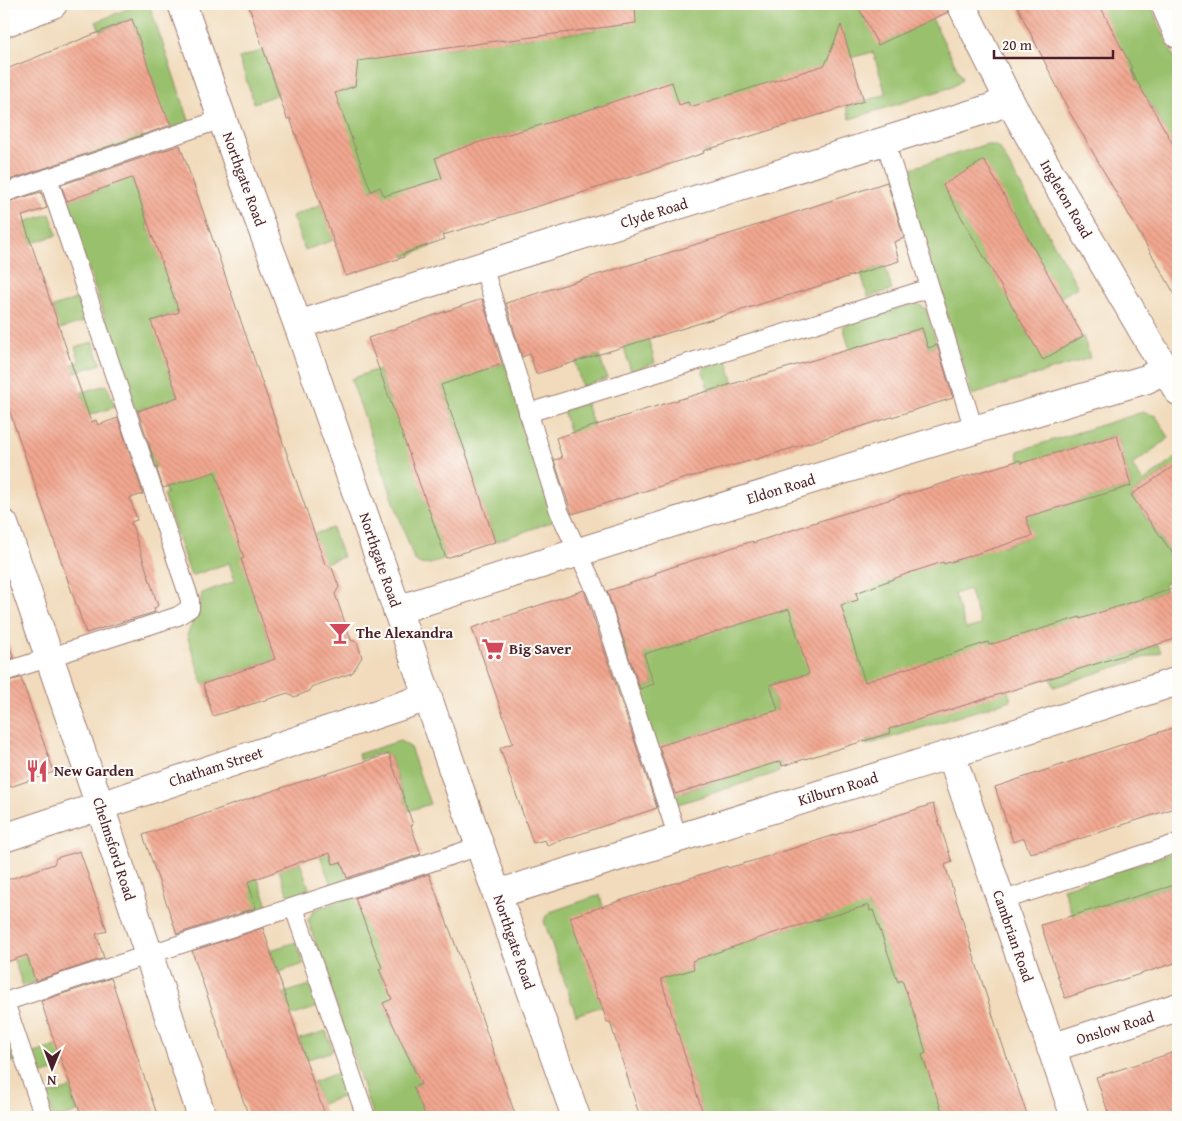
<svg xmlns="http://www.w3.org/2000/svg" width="1182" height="1121" font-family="'Gentium Book Plus',serif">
	<defs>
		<pattern id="building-back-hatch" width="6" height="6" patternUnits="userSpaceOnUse" patternTransform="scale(1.25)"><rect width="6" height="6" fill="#f1a790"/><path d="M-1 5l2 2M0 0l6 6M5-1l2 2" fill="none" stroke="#d08f7c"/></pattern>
	</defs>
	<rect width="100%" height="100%" fill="#fdfcf7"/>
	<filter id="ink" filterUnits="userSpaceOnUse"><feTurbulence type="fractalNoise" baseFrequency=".02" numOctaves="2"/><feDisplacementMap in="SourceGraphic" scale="10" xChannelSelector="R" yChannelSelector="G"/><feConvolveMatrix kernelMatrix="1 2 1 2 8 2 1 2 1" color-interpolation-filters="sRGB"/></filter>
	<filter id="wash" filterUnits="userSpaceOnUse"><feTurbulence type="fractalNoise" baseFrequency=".0096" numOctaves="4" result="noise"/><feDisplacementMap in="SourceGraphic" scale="20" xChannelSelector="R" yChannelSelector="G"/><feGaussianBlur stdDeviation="1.12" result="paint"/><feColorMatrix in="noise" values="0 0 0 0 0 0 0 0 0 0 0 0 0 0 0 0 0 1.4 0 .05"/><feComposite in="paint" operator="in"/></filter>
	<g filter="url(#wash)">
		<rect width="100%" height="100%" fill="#f1dbbc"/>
		<g fill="#99c16d" stroke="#72704c" fill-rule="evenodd">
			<polygon points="139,4 149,4 190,123 172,128 165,112 137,123 144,139 4,186 4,150 8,149 4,137 4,131 17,126 157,92 132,19 100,31 96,22"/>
			<polygon points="321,4 366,4 378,37 442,28 446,49 477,43 501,21 503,41 535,37 532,17 558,12 562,34 595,30 591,7 601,6 601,4 857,4 879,44 920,25 909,4 925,4 962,78 961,81 952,87 850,119 846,107 886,94 873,52 850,58 835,45 830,53 833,63 798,122 784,79 709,148 710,151 704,153 688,102 523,154 515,132 435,158 442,178 434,181 450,233 443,236 437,217 416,211 430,247 404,257 380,187 322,208 334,240 305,250 292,216 320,205 320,202 368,185 296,136 293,126 299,124 296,116 338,102 335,93 353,87 341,51 320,49 269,67 278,94 254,103 239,58 264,50 321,6"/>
			<polygon points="1079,4 1150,4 1178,66 1178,153 1175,148 1146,136 1163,126 1149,102 1118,90 1137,80 1132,68"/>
			<polygon points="987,144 996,146 1000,149 1078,287 1061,297 1043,359 1083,336 1090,358 972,395 902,171"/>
			<polygon points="126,161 148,224 147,225 149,231 151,230 174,296 171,297 174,303 179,302 181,311 152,321 161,345 169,342 172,352 195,344 199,354 195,356 196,361 201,359 204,369 182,376 185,386 175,389 180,403 190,400 194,409 215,402 219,413 212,415 214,420 218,419 222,428 202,437 207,451 154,468 147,448 149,438 148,425 179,415 172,399 136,411 66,201 98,190 92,173"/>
			<polygon points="50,214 57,235 10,250 24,222"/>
			<polygon points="864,250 870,270 885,266 892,290 868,297 855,253"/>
			<polygon points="78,298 86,321 40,335 57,321 53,307"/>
			<polygon points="916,303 926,309 937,345 928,348 921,328 889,338 870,366 864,345 850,350 843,326"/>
			<path d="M 466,305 L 478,372 L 505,363 L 554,521 L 495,542 L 469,465 L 446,558 C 435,562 423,570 414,559 L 351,379 L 378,369 L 389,400 L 439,382 L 417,321 ZM 442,388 L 467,456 L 393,406 Z"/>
			<polygon points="618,328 648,338 655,363 631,371"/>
			<polygon points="569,341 584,359 599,355 607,378 582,387"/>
			<polygon points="93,342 101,364 53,379 51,371 80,362 75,347"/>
			<polygon points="727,360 740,404 722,387 709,391 702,368"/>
			<polygon points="107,385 115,407 68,422 86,406 81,392"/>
			<polygon points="586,403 600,446 570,434 563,410"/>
			<path d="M 1143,412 L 1156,416 L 1169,438 L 1132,465 L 1143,482 L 1178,456 L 1178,480 L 1170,468 L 1131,495 L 1178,564 L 1178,586 L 1176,579 L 1164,584 L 1166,591 L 1099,613 L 1114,659 L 1158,645 L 1161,652 L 1054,687 L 1051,678 L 1095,663 L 1079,617 L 1002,671 L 1011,700 L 867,745 L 866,741 L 890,733 L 873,681 L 865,683 L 858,660 L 770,685 L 778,710 L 766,714 L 782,766 L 778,767 L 779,772 L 675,805 L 637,690 L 654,684 L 644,654 L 627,659 L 605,592 L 608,591 L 622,637 L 761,597 L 845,604 L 858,600 L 855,589 L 923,548 L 949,563 L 976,553 L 996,526 L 1003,546 L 1031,536 L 1026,517 L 1018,451 ZM 1117,435 L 1131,486 L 1048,510 L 1034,460 ZM 969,589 L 981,625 L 966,629 L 954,594 ZM 751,717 L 766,765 L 683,792 L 667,744 Z"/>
			<polygon points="213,466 314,534 332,528 343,557 298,572 262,620 275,659 203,684 187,635 200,606 202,593 235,581 229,563 191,576 163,495 167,494 164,488"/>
			<polygon points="400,741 410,747 430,804 408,811 390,756 383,752 360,760 358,754"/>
			<polygon points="322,833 333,864 347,860 354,877 331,885 313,836"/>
			<polygon points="1178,851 1178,897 1174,885 1073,917 1063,888"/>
			<polygon points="272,852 288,866 300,862 310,891 289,898"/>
			<polygon points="228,866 257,877 268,905 245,914"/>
			<polygon points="376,888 380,898 383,967 379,970 385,984 408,976 414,990 383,1003 394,1028 423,1018 402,1044 414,1070 439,1061 445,1075 413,1087 457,1113 459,1117 373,1117 308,920 314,910"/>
			<polygon points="863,889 870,910 884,906 898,982 921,974 920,1031 944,1117 704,1117 669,1008 612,1028 602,1006 576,1015 544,921 546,916 550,912 600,895 603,907 598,999 694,968 686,944 717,952 742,944 738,927 765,936 780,931 793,927 812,905 817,921 831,916"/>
			<polygon points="7,940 36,951 45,979 23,986"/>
			<polygon points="296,942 304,964 258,979 274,963 270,950"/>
			<polygon points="310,985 318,1007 273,1022 270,1014 289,1007 284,993"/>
			<polygon points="326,1031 333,1051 286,1066 303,1052 299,1039"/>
			<polygon points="6,1039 14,1061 4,1065 4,1040"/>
			<polygon points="77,1039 60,1055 64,1068 39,1075 32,1054"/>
			<polygon points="340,1072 348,1095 301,1111 318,1096 313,1082"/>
			<polygon points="91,1081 94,1087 72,1095 78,1112 63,1117 53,1117 46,1096"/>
		</g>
		<g id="blocks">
			<g fill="url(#building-back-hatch)">
				<polygon points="248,4 635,4 636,23 503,41 503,40 358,61 355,86 335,93 371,191 380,187 384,196 442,178 435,158 473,144 555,121 672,82 679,105 688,102 690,107 825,65 841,25 864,101 703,151 704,153 578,194 443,235 445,239 403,254 404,257 346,276 290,118 287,119"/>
				<polygon points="857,4 945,4 948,12 878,45"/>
				<polygon points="1016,4 1099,4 1132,68 1130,69 1178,153 1178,300 1069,111"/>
				<polygon points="132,19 164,112 165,112 171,125 4,182 4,70"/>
				<polygon points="180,145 325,564 332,568 339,587 335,594 351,640 357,642 362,657 352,673 311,687 310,691 294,697 288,693 213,716 203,684 275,659 241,559 244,558 215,472 163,488 138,411 178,397 151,321 179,312 132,178 67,201 61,185"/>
				<polygon points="984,160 1083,336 1043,360 943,185"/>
				<polygon points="887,182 904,238 894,242 899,261 536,374 530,354 522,357 506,303 739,231"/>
				<polygon points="41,192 47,208 22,216 91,422 96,420 98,425 118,418 143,494 130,498 137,520 131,522 158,606 154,608 155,612 86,633 4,395 4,203"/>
				<polygon points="482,299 502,364 441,385 467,456 495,542 446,558 368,338"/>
				<polygon points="922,328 928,348 937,345 953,398 757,459 686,478 572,514 554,460 562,458 556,438 647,409"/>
				<polygon points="1117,435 1131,486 1026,517 1032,536 944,564 943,562 909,573 856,593 858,600 841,605 865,682 988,642 989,645 1080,617 1080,619 1178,587 1178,638 889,729 890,733 782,766 781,761 675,794 659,746 746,719 778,710 770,685 809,674 789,609 644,654 654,684 640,689 607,591 656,575 655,573 678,565 753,541 753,543 816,522 1020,460 1021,463"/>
				<polygon points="1178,463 1178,561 1131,495"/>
				<polygon points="584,590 657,808 547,845 545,840 533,843 500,748 513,743 472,628"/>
				<polygon points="8,642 14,658 4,661 4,643"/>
				<polygon points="21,678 54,772 4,789 4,682"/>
				<polygon points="1178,726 1178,807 1042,851 1042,850 1030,853 1024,838 1013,842 995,787"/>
				<polygon points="389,754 413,825 411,826 421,854 347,878 341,862 333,864 330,853 300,862 248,882 256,908 177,934 143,835 281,788"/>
				<polygon points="933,804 952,862 945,865 997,1029 1028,1117 944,1117 922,1055 926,1053 915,1016 902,980 898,982 873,910 870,911 869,905 780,931 692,961 694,969 661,979 704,1117 640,1117 610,1022 607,1022 599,998 598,999 570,917 727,866 728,868 756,860"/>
				<polygon points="80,851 107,931 96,934 104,958 35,981 27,955 4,963 4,881 54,864 56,858"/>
				<polygon points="429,874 470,984 516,1117 426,1117 413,1087 421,1084 383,1003 392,999 379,969 382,968 355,898"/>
				<polygon points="1178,884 1178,962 1065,998 1041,925"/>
				<polygon points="263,928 313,1082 326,1117 249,1117 207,995 192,951"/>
				<polygon points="111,978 140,1065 158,1117 82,1117 52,1035 41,1001"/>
				<polygon points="1178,1051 1178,1117 1110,1117 1096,1077"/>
			</g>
		</g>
	</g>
	<g filter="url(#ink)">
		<use href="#blocks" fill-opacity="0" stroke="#9e7d74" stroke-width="1"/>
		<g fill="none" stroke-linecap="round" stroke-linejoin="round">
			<defs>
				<g id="lane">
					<polyline points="885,141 974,430"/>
					<polyline points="4,193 222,119"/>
					<polyline points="483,266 559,511 592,582 599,599 678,838"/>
					<polyline points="528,413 930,288"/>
					<polyline points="4,672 178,616 190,608 190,600 48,178"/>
					<polyline points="1001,901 1178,843"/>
					<polyline points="294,908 366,1117"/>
					<polyline points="4,1002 480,846"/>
					<polyline points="5,1002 44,1117"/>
				</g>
				<g id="street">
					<polyline points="182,4 238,164 298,325 460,790 576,1117"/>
					<polyline points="961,4 1007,96 1036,148 1178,391"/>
					<polyline points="1165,4 1178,34"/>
					<polyline points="4,23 53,4"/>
					<polyline points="298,325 511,257 991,108 1009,99"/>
					<polyline points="4,524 100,806 202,1117"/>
					<path d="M 397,610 C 646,530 896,452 1147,379 L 1164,369"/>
					<polyline points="951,754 1075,1117"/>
					<polyline points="4,838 428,697"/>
					<polyline points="497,894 951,754 1178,681"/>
					<polyline points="1051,1048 1178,1007"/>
				</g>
			</defs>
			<use href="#lane" stroke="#9e7d74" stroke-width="20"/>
			<use href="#street" stroke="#9e7d74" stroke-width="30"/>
			<use href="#lane" stroke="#fff" stroke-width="18"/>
			<use href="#street" stroke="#fff" stroke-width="28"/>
		</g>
	</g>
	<defs>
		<symbol id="bar-bare" viewBox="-9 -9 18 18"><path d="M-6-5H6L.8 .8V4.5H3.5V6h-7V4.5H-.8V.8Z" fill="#d1495b" stroke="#fdfcf7" stroke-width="2.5" paint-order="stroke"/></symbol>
		<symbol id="supermarket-bare" viewBox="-9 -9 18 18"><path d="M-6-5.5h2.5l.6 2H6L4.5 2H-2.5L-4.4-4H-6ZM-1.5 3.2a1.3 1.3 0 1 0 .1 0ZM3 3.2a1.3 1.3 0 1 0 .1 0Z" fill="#d1495b" stroke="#fdfcf7" stroke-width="2.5" paint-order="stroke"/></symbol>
		<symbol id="restaurant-bare" viewBox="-9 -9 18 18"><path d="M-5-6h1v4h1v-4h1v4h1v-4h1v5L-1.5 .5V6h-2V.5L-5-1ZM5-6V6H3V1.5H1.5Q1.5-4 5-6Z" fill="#d1495b" stroke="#fdfcf7" stroke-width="2.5" paint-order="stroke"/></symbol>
	</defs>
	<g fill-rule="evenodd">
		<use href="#bar-bare" x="324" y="617" width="32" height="32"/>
		<use href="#supermarket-bare" x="477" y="633" width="32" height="32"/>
		<use href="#restaurant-bare" x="21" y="755" width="32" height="32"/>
	</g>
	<g text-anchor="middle" stroke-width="4" stroke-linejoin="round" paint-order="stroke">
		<g font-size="15" fill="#4a1f2b" stroke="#fdfcf7">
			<text transform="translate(244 179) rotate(70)" y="5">Northgate Road</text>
			<text transform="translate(1066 199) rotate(60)" y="5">Ingleton Road</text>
			<text transform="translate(654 213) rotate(-17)" y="5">Clyde Road</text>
			<text transform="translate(781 489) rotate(-17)" y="5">Eldon Road</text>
			<text transform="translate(380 560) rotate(71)" y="5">Northgate Road</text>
			<text transform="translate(216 767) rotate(-18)" y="5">Chatham Street</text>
			<text transform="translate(838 789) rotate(-17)" y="5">Kilburn Road</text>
			<text transform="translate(114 849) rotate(72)" y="5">Chelmsford Road</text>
			<text transform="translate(1013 936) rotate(71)" y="5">Cambrian Road</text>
			<text transform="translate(514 942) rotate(71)" y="5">Northgate Road</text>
			<text transform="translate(1115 1028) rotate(-17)" y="5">Onslow Road</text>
		</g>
		<g font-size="15" font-weight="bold" fill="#4a1f2b" stroke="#fdfcf7" text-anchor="start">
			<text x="356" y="638">The Alexandra</text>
			<text x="509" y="654">Big Saver</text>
			<text x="54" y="776">New Garden</text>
		</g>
	</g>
	<rect width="1182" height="1121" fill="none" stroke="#fdfcf7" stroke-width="20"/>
	<g transform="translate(52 1068) rotate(181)" stroke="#fdfcf7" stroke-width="4" paint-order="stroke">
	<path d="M0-4L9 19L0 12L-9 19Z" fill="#4a1f2b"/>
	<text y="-8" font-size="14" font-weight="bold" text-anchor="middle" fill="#4a1f2b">N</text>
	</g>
	<path d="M994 50v8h119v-8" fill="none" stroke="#4a1f2b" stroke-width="2.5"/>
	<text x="1002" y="50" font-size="15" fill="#4a1f2b" stroke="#fdfcf7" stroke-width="4" paint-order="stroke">20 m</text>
</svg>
